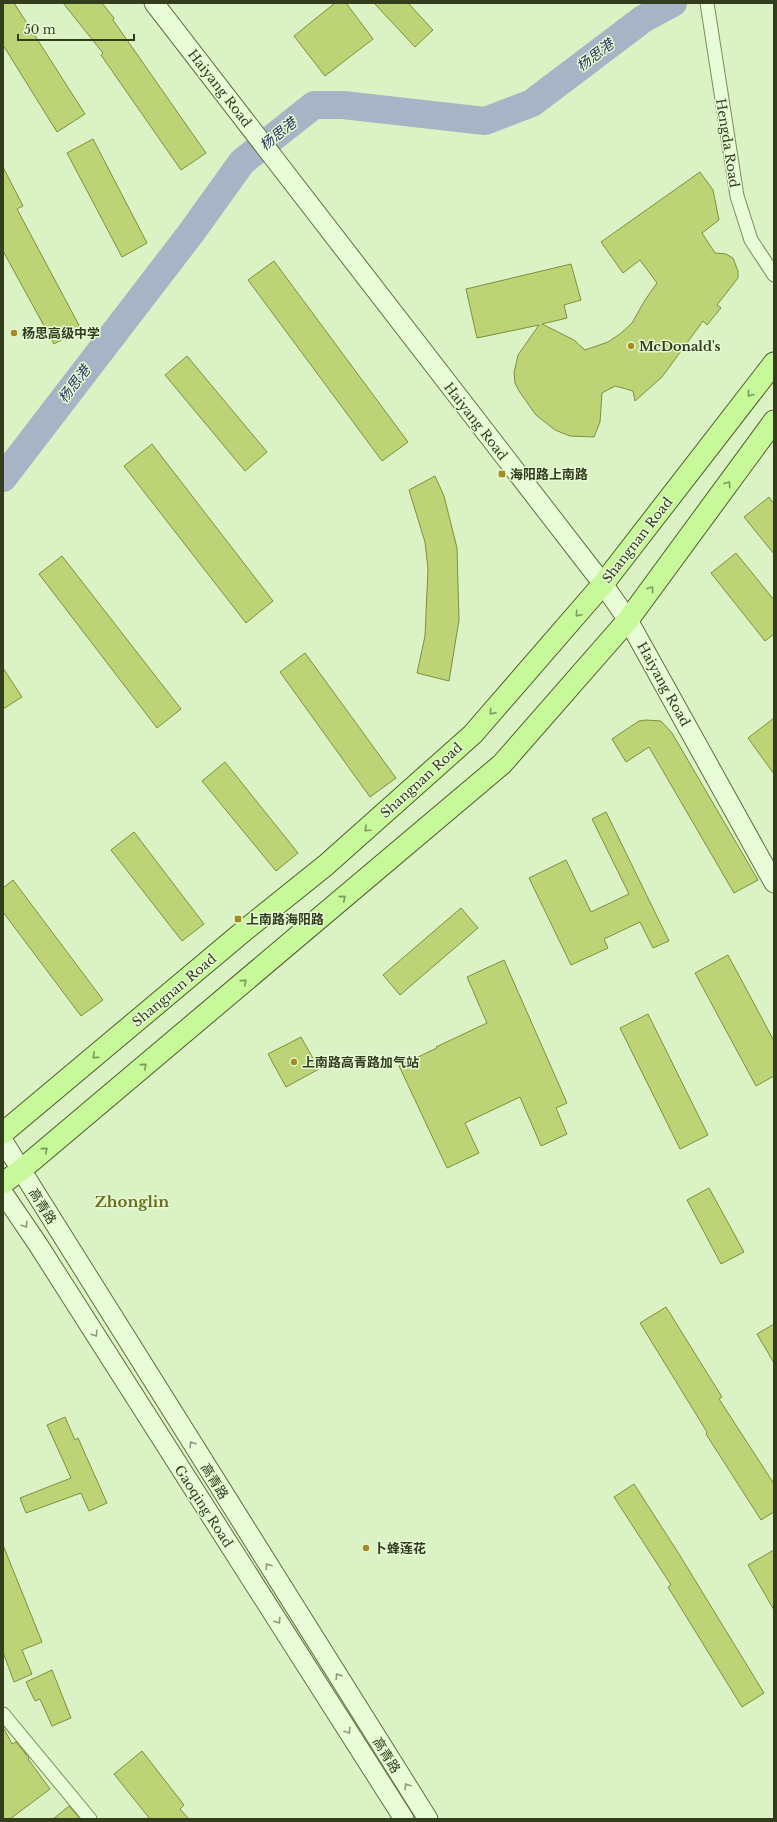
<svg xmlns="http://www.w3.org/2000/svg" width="777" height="1822" font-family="'Libre Baskerville','Noto Sans SC',serif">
	<rect width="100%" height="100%" fill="#daf2c4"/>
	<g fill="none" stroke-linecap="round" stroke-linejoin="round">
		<polyline stroke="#a6b4c5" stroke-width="28" points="3,478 191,233 242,162 314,105 343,105 485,121 532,103 643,19 673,3"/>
	</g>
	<g fill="#bdd476" stroke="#7d903c">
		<polygon points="3,3 14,3 85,114 57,132 3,45"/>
		<polygon points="63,3 102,3 114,18 113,20 206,153 181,170 101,55 103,53"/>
		<polygon points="335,3 346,3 373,39 325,76 294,36"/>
		<polygon points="374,3 408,3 433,30 415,47"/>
		<polygon points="93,139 147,243 122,257 67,153"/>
		<polygon points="3,167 23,206 17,209 81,329 54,344 3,251"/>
		<polygon points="700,172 713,190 719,220 702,233 715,253 726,254 733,258 738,271 738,278 717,305 721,308 707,325 703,321 662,377 635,401 633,391 623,388 615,386 602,393 600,422 594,437 570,436 555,430 536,415 519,391 515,383 514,373 518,355 539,325 477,338 466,289 571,264 581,300 564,305 567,318 542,324 574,340 585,350 608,342 620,334 632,323 645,300 657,283 640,260 623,273 601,242"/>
		<polygon points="274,261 408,442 382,461 248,280"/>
		<polygon points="187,356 267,452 245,471 165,375"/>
		<polygon points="152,444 273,601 246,623 124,466"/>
		<polygon points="435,476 444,496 457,548 459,620 449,681 417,673 425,636 428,569 425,542 409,490"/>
		<polygon points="769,497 774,504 774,554 744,517"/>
		<polygon points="736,553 774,600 774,634 765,641 711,573"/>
		<polygon points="62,556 181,709 157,728 39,574"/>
		<polygon points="305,653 396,778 370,797 280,672"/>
		<polygon points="3,668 22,697 3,709"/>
		<polygon points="774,718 774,774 748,738"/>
		<polygon points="646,720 661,721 672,733 758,880 734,893 649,747 626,762 612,739 639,721"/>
		<polygon points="225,762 298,853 276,871 202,781"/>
		<polygon points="606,812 669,941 653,948 640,922 604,939 608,948 571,965 529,878 566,860 591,912 629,894 592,819"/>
		<polygon points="134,832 204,924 182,941 111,850"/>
		<polygon points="13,880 103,1000 81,1016 3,912 3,888"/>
		<polygon points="461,908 478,928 400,995 383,975"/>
		<polygon points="728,955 774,1041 774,1076 756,1086 695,973"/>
		<polygon points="504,960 567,1103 556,1108 567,1134 541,1146 520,1097 465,1123 479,1153 447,1168 399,1066 437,1048 436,1047 487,1023 467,977"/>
		<polygon points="648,1014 708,1135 680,1149 620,1028"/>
		<polygon points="301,1037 319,1069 286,1087 268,1054"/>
		<polygon points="709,1188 744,1252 721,1264 687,1200"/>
		<polygon points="666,1307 722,1397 719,1399 774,1484 774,1512 761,1520 706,1434 707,1432 640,1323"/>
		<polygon points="774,1324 774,1363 757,1334"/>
		<polygon points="65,1417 75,1440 78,1438 107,1503 89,1511 81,1493 26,1513 20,1498 71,1478 47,1425"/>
		<polygon points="634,1484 679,1554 764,1693 742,1707 668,1587 671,1585 614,1497"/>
		<polygon points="3,1545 42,1642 22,1650 32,1674 14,1682 3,1652"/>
		<polygon points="774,1550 774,1610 748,1565"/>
		<polygon points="52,1670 71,1718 52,1726 40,1699 35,1701 26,1682"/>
		<polygon points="3,1727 12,1744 16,1742 29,1758 28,1759 50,1789 10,1819 3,1819"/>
		<polygon points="142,1751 184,1805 180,1809 189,1819 150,1819 114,1774"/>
		<polygon points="69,1806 80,1819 53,1819"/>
	</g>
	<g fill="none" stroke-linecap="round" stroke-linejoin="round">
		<defs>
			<g id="street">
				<polyline points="707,3 737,196 751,240 774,275"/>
				<polyline points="3,1714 90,1819"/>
			</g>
			<g id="secondary">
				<polyline points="154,3 603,584 628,620 774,883"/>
				<polyline points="3,1141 428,1819"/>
				<polyline points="3,1193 37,1243 404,1819"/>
			</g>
			<g id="primary">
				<polyline points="3,1133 245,930 326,865 473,734 603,584 774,363"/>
				<polyline points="3,1183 21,1170 502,764 628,620 774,421"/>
			</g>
		</defs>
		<use href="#street" stroke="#7b8f58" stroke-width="15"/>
		<use href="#secondary" stroke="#5f713b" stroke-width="21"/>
		<use href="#primary" stroke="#4e5c2d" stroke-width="23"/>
		<use href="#street" stroke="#e9fcd8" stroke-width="13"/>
		<use href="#secondary" stroke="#e9fcd8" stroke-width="19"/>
		<use href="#primary" stroke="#c7f899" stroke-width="21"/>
	</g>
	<defs><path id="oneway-chevron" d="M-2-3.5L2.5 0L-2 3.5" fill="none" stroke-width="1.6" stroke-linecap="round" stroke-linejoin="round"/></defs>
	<g stroke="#7d9a5b">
		<use href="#oneway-chevron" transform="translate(750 394) rotate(128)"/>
		<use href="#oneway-chevron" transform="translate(728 484) rotate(-54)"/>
		<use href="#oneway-chevron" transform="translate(651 589) rotate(-54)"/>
		<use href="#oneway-chevron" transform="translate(578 614) rotate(131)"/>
		<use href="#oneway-chevron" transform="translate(492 712) rotate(131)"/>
		<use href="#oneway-chevron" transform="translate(367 829) rotate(138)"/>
		<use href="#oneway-chevron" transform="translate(343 898) rotate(-40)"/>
		<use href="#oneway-chevron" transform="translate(244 982) rotate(-40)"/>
		<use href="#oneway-chevron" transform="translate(95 1056) rotate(140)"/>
		<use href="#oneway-chevron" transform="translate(144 1066) rotate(-40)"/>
		<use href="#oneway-chevron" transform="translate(45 1150) rotate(-40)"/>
	</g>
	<g stroke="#8e9c7a">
		<use href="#oneway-chevron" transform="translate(25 1225) rotate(56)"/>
		<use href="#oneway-chevron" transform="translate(95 1334) rotate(57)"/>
		<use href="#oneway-chevron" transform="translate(192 1444) rotate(-122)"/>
		<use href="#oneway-chevron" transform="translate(268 1566) rotate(-122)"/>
		<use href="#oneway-chevron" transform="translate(278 1621) rotate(57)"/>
		<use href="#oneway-chevron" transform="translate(338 1676) rotate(-122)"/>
		<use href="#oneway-chevron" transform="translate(348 1731) rotate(57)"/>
		<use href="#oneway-chevron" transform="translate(407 1786) rotate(-122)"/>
	</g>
	<g fill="#a48c22" stroke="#e5f9d4" stroke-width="1.5">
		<circle cx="14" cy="333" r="4"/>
		<circle cx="631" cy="346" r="4"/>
		<rect x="498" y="470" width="8" height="8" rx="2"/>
		<rect x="234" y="915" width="8" height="8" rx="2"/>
		<circle cx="294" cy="1062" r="4"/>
		<circle cx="366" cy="1548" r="4"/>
	</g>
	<g text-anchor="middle" stroke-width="3" stroke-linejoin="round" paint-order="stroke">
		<g font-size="13" fill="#333d1d" stroke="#e5f9d4">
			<text transform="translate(220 88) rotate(52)" y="5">Haiyang Road</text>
			<text transform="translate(728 143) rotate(81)" y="5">Hengda Road</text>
			<text transform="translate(476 421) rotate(52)" y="5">Haiyang Road</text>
			<text transform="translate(637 540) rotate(-52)" y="5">Shangnan Road</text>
			<text transform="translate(664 684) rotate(61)" y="5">Haiyang Road</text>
			<text transform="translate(421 780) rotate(-42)" y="5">Shangnan Road</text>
			<text transform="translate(174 990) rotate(-40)" y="5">Shangnan Road</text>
			<text transform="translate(43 1206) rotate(58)" y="5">高青路</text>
			<text transform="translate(215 1481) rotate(58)" y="5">高青路</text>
			<text transform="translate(204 1506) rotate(57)" y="5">Gaoqing Road</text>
			<text transform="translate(387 1755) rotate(58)" y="5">高青路</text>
		</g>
		<g font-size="13" font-weight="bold" fill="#333d1d" stroke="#e5f9d4" text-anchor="start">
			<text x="22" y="338">杨思高级中学</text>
			<text x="639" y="351">McDonald's</text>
			<text x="510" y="479">海阳路上南路</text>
			<text x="246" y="924">上南路海阳路</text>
			<text x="302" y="1067">上南路高青路加气站</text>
			<text x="374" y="1553">卜蜂莲花</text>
		</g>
		<g font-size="14" font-style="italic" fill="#2b375e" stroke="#e5f9d4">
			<text transform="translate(595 55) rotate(-37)" y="5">杨思港</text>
			<text transform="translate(278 134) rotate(-39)" y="5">杨思港</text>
			<text transform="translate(74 384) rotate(-53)" y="5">杨思港</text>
		</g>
		<g font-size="15" font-weight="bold" fill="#6b6e19" stroke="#e5f9d4">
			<text x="132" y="1207">Zhonglin</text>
		</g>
	</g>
	<rect width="777" height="1822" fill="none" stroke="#333d1d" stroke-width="8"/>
	<path d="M18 34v6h116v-6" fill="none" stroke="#333d1d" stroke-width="2"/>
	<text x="24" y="34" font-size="12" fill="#333d1d" stroke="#e5f9d4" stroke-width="3" paint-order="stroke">50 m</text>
</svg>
